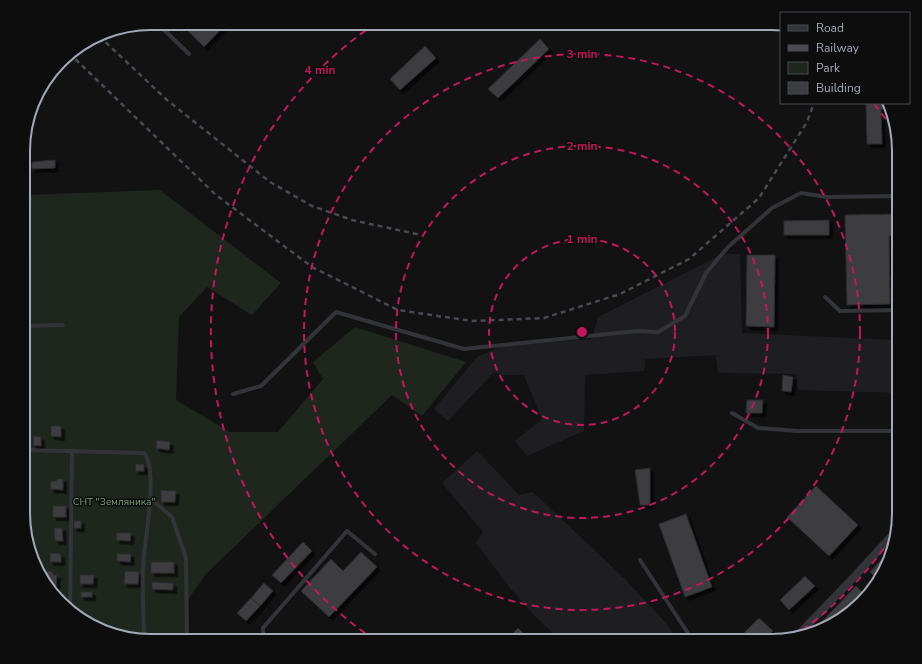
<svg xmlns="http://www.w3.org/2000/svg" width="922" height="664" font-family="'Nunito Sans',sans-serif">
	<defs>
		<filter id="shadow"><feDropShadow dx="3.5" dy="3.5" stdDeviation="0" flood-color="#0009"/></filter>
	</defs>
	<rect width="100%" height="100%" fill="#121213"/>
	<g fill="#1e1e20">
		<polygon points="723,254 740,254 742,333 899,340 899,393 798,390 796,374 718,373 716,355 645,359 644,371 585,375 584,431 527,456 515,441 542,419 524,375 501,375 494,372 448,421 434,409 477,357 503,346 592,339 598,317"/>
		<polygon points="477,451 519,495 533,492 624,578 666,623 678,641 561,641 535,616 510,588 476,543 483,532 442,483"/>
	</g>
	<polygon fill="#1e261e" points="160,190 281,283 252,315 207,287 179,317 176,400 230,432 278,432 323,379 313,362 355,327 466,362 422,416 392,395 206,574 187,601 187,641 143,641 102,631 73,614 40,577 24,530 24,195"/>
	<g fill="#3c3d40" stroke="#2c2c2f" filter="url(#shadow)">
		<polygon points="184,23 227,23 204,47 182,25"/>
		<polygon points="540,39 549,49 498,98 488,89"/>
		<polygon points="425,46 436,58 400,90 390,79"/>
		<polygon points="866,103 888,103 888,109 881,109 882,144 867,144"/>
		<polygon points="55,160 55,168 32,169 32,162"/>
		<polygon points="899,214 899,236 889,236 890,304 847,305 845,215"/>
		<polygon points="829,220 829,235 784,235 784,221"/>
		<polygon points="747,255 775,255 774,327 746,326"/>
		<polygon points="783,375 793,377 791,392 782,391"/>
		<polygon points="747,400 763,400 762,413 746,413"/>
		<polygon points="51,426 61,426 61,437 51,436"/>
		<polygon points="34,436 41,437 41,446 33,445"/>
		<polygon points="157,440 170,442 169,450 156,448"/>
		<polygon points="136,464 144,465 144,471 135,471"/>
		<polygon points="650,468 650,505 640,505 635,470"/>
		<polygon points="57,479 63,479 63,490 50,489 51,481 57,481"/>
		<polygon points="816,486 858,525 829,556 787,517"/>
		<polygon points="161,490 176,491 175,502 161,502"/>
		<rect x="53" y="506" width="13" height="11"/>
		<polygon points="686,514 712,587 685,597 659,524"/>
		<rect x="74" y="521" width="7" height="7"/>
		<polygon points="54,528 62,528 63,541 55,541"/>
		<polygon points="117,533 131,533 130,541 116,540"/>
		<polygon points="303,542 312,551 281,583 272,575"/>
		<polygon points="893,547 889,562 879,580 870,572"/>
		<polygon points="361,552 377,567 329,617 301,591 331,559 343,571"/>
		<polygon points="50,553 61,554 61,562 50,562"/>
		<polygon points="117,554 131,554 130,562 117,561"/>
		<rect x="151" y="562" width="23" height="11"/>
		<polygon points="47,571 53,572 53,575 57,575 56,586 47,585 46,584"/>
		<polygon points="125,571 139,572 138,584 124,584"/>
		<polygon points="80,575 94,575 93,584 80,584"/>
		<polygon points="805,576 815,586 789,610 780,600"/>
		<polygon points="152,582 173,583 173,590 152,589"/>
		<polygon points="264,583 273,591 260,606 251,598"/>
		<polygon points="856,586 866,596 828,628 812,632"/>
		<rect x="81" y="592" width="11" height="5"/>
		<polygon points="251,598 260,606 246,621 237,613"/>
		<polygon points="759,618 773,631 763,641 736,641"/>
		<polygon points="518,628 531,641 506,641"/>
	</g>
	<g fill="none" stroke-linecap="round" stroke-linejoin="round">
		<g stroke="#333438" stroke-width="4">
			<polyline points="157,23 189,54"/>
			<polyline points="825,297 840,311 899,310"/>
			<polyline points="24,326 63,325"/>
			<polyline points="233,394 261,386 336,312 464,349 637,331 658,332 685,316 706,273 728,247 772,208 801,193 827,197 899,196"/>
			<polyline points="732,413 758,428 798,431 899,431"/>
			<path d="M 24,450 L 144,453 C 159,471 144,542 143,567 C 142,592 144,616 144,641"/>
			<polyline points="151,499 172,517 186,558 187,641"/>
			<polyline points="640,560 693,641"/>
			<polyline points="70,611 72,451"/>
			<polyline points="263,641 263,628 347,531 375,554"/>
		</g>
		<polyline stroke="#333438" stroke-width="8" points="798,635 856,575 897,530"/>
		<g stroke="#484a50" stroke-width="2.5" stroke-dasharray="5 4" stroke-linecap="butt">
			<polyline points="99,36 167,100 270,182 312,206 352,220 421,235"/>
			<polyline points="69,53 216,195 312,267 398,310 472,321 544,318 620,294 689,259 759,198 807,122 814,103"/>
		</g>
	</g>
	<g fill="none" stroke="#c2185b" stroke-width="2" stroke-dasharray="7 5">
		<circle cx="582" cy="332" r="93"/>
		<circle cx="582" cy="332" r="186"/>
		<circle cx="582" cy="332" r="278"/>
		<path d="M897 529A371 371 0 0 1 797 634M375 640A371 371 0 0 1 375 24M874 104A371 371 0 0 1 897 135"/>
	</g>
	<g text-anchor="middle" stroke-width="3" stroke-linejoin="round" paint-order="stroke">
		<g font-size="10" fill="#79a079" stroke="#0d0d0e">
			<text x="114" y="505">СНТ "Земляника"</text>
		</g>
	</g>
	<path d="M0 0H922V664H0ZM151 30H771A121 121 0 0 1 892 151V513A121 121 0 0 1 771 634H151A121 121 0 0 1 30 513V151A121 121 0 0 1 151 30Z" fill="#0d0d0e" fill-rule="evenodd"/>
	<path fill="none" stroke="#a3a9b4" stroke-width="2" d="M151 30H771A121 121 0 0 1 892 151V513A121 121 0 0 1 771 634H151A121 121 0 0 1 30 513V151A121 121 0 0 1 151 30Z"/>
	<circle cx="582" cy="332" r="6" fill="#c2185b" stroke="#0d0d0e" stroke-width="2"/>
	<g font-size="12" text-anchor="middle" font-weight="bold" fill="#c2185b" stroke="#0d0d0e" stroke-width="3" stroke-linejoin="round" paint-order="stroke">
		<text x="582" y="58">3 min</text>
		<text x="320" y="74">4 min</text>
		<text x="582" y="150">2 min</text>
		<text x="582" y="243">1 min</text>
	</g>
	<rect x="780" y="12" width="130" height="92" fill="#0d0d0e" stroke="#494b50"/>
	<rect x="788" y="25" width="20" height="6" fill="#333438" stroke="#494b50"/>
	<text x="816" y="32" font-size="12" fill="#a3a9b4">Road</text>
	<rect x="788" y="45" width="20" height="6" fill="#484a50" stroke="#494b50"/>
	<text x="816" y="52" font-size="12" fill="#a3a9b4">Railway</text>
	<rect x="788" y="62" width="20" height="12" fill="#1e261e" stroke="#494b50"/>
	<text x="816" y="72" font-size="12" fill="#a3a9b4">Park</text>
	<rect x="788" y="82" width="20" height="12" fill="#3c3d40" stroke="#494b50"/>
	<text x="816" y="92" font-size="12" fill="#a3a9b4">Building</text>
</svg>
